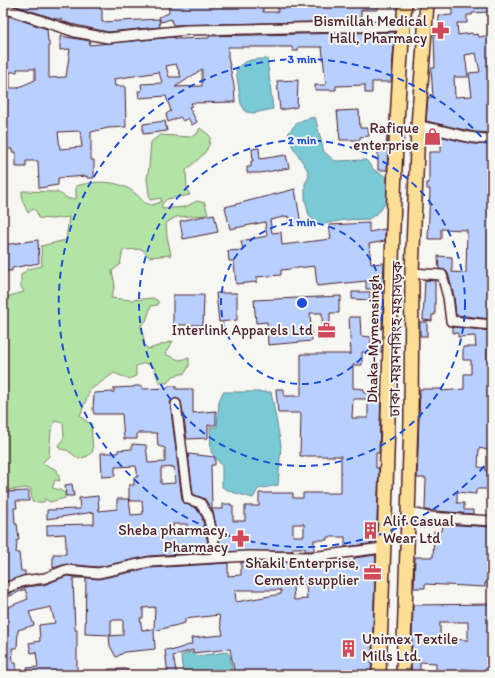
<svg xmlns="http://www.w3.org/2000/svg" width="495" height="678" font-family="Itim,'Noto Sans Bengali',sans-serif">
	<rect width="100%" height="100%" fill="#f6f6f2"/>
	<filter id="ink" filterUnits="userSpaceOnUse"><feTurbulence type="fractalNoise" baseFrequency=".025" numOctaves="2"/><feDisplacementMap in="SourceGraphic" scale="8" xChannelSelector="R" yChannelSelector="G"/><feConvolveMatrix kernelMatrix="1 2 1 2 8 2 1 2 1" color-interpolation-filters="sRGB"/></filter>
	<g filter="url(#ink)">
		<path fill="#b1e4a5" stroke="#7e8268" d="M 200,128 L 210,136 C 211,152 197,160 186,170 L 187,190 L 190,195 L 167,199 L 162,204 L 162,209 L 185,207 L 197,201 L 205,203 L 208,215 L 176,217 L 166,223 L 167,236 L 171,255 L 149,257 L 142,249 L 123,250 L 120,265 L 112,271 L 115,285 L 111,298 L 131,300 L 153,298 L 158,301 L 158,305 L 151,306 L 146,321 L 141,325 L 145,346 L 149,349 L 173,341 L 165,354 L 179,360 L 189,358 L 189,366 L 185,373 L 173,376 L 167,383 L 159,383 L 154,367 L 145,363 L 136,366 L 136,376 L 129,379 L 114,373 L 90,390 L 80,416 L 87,422 L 91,423 L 93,451 L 88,456 L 79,459 L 67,450 L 60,449 L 58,445 L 62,442 L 64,436 L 63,423 L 55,421 L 51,430 L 49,456 L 42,463 L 57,470 L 60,481 L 55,480 L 52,488 L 60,490 L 65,493 L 65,498 L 50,502 L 45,499 L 44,502 L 32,502 L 31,489 L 25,488 L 3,491 L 3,293 L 6,297 L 24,292 L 21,287 L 21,275 L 28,269 L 42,266 L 41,246 L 66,240 L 69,217 L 51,219 L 38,218 L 37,212 L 33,209 L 28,213 L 22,200 L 22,191 L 57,192 L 69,199 L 76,199 L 76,186 C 101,179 128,180 144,203 L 152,205 L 161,202 L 161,198 L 150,200 L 147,179 L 149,167 L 151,142 L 160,135 L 190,137 L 197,134 Z"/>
		<g fill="#7acad5" stroke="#678691">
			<path d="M 267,59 L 273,109 L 254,113 L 246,112 L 241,104 L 236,70 C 244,59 255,59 267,59 Z"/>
			<path d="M 315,117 L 324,152 L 335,161 L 366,160 L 374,170 L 387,177 L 387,200 L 380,211 L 369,219 L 344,220 L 319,225 L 309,216 L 305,199 L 305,184 L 309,176 L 307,169 L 291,144 L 295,140 L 294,135 L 288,134 C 297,121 300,120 315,117 Z"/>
			<polygon points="223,392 271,392 281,445 278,485 258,489 253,498 232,492 222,487 222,466 211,452 210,427 217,427 219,401"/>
			<polygon points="190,652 197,656 227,652 230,656 232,669 226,669 226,675 183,675 181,656"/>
		</g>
		<g fill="#b9d0ff" stroke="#4a1f2b" fill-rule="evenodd">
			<polygon points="7,3 99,3 100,9 102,9 102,22 159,19 160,27 108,32 71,24 61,21 62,19 56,19"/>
			<polygon points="168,3 263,3 263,12 278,12 278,6 285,6 285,3 378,3 378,10 361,10 361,21 173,25 171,19 161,22 159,17 169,13"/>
			<path d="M 452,3 L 488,3 L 488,12 L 472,13 L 472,15 L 467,15 L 467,23 L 457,23 L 458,35 L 472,33 L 473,35 L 478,34 L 479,37 L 492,35 L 492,133 L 474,132 L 426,121 L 428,97 L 433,97 L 431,68 L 435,68 L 434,34 L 438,34 L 439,16 L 452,15 ZM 476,53 L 480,72 L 469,73 L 472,96 L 455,97 L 454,77 L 468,77 L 465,55 Z"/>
			<path d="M 3,14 L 47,29 L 48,42 L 49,42 L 49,78 L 66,77 L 70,49 L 60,50 L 60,36 L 90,41 L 89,45 L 175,37 L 175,39 L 209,38 L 209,36 L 395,32 L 391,82 L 372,82 L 372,93 L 365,93 L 365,85 L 336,86 L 336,90 L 315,90 L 315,85 L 326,85 L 322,47 L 298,47 L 298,51 L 293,51 L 292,47 L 228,47 L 228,57 L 234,86 L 235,102 L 191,103 L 192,106 L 189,107 L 197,122 L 192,125 L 188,118 L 183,121 L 180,117 L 168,122 L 166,114 L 171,111 L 166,96 L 139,98 L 138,91 L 142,91 L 141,84 L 162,83 L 159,72 L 114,79 L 115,86 L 125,86 L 126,127 L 108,128 L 91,132 L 91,160 L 94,160 L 94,178 L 87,178 L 87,176 L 58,178 L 58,185 L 39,188 L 38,161 L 26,161 L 26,167 L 16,167 L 16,152 L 12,152 L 12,149 L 7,149 L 7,145 L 3,145 L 3,135 L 6,135 L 5,119 L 3,119 L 3,114 L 6,114 L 7,104 L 7,92 L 4,92 ZM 176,64 L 181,77 L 169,77 L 166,66 ZM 17,69 L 35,69 L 35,80 L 17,88 L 10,88 L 10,72 L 17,72 ZM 202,69 L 202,86 L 175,87 L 183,82 ZM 80,131 L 82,147 L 60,149 L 58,132 Z"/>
			<polygon points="298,80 297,107 280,110 277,81"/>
			<polygon points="359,110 360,128 368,128 369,136 360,137 360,140 340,140 337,111"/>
			<polygon points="165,121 167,131 143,134 143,124"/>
			<polygon points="427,133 472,144 492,145 491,319 456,315 454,296 448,273 445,270 439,269 438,256 452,257 452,272 466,273 467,230 441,229 441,239 428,239 430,189 427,189 427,183 429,183 429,152 441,152 441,141 426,139"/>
			<polygon points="387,135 388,135 387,170 378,170 378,149 386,149"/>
			<polygon points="259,148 260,159 286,155 289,168 260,173 247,173 247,167 251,167 251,161 253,161 252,149"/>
			<polygon points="295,189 301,224 290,226 288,216 270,220 272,233 281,232 282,245 331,239 329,225 369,223 369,232 385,229 385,241 369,244 371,264 384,263 383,289 366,289 366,281 317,286 315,266 281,270 281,275 257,277 257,282 236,284 234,261 229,261 228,251 243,250 241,241 267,236 265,222 230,229 225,207"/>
			<polygon points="214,214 218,232 183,239 180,221"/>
			<polygon points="38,240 39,263 12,268 12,271 3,271 3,245"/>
			<polygon points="425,280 435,281 435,315 432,315 432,321 423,320"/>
			<polygon points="352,292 370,292 370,300 352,299"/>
			<polygon points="216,293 237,293 237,320 219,322"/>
			<polygon points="173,295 204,295 203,325 173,325"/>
			<polygon points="341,296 341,301 339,301 339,313 330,313 330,340 323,340 322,313 310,313 312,341 268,345 267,322 256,323 254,300"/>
			<polygon points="377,307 383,307 382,329 377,329"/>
			<path d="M 349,317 L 360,317 L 361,336 L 371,337 L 371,345 L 382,344 L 382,352 L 362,352 L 362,365 L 353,365 L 353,388 L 364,389 L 364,393 L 381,392 L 379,453 L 376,453 L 376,468 L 379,468 L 376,543 L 345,547 L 345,537 L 327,537 L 327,540 L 314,540 L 314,551 L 305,551 L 305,548 L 293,548 L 292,551 L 222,552 L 213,512 L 205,499 L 193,494 L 188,454 L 215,457 L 215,465 L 211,465 L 212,509 L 223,509 L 223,504 L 231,504 L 231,506 L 233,506 L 233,521 L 245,521 L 245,506 L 259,506 L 259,493 L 293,493 L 293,498 L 303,498 L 303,493 L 341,493 L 341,456 L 300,456 L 301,413 L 278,413 L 276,389 L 284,389 L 284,396 L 301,396 L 301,354 L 351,354 ZM 353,399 L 368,399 L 368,418 L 352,418 ZM 293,524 L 304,524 L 304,536 L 293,536 Z"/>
			<rect x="420" y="322" width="7" height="14"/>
			<polygon points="453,327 491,331 491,338 492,338 492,349 487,349 487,361 492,362 492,451 479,448 478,467 486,468 486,471 492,471 492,489 476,489 476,494 457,492 457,503 464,503 464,510 473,510 473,514 425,510 426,478 417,478 420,389 442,389 442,391 464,389 464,374 471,374 471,360 463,360 463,347 476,347 475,336 458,337 458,333 453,333"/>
			<path d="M 134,386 L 142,386 L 142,389 L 168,388 L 168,386 L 176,386 L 176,389 L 193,389 L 193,413 L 216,411 L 216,425 L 208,425 L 208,438 L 187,439 L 181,401 L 176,398 L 170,402 L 182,500 L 186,504 L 196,508 L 202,517 L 210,552 L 149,556 L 98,567 L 66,564 L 53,568 L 53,554 L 66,554 L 66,543 L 65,534 L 47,535 L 47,525 L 94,524 L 94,512 L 47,519 L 47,510 L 80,509 L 79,498 L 98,496 L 99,511 L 117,509 L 117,499 L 129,499 L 131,515 L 143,514 L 142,501 L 129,501 L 129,485 L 134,485 L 134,477 L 138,477 L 136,466 L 115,467 L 115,476 L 102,477 L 101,453 L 118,453 L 118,450 L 132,449 L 132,444 L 146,445 L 148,463 L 165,462 L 165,448 L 158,446 L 157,433 L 137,433 L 137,439 L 124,439 L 122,414 L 94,414 L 93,409 L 94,393 L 114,392 L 114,388 L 134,387 ZM 174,467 L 175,483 L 161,484 L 161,468 ZM 173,524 L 187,524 L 187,534 L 173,534 Z"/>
			<polygon points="72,484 74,496 66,496 65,485"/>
			<polygon points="29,491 29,501 16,501 17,508 14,508 15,524 17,524 19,540 17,540 16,553 19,553 21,571 25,571 25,575 3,583 3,531 5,522 3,522 3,510 6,510 6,492"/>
			<polygon points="443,524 492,527 492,583 485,583 485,587 425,584 425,588 414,588 415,557 433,557 434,531 442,531"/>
			<path d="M 376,555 L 371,674 L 235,675 L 230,649 L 193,653 L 193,650 L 173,656 L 177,675 L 168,675 L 165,650 L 171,649 L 171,651 L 192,644 L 191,638 L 223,635 L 219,615 L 185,619 L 185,623 L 154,631 L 155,649 L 125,652 L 116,657 L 110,646 L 109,636 L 123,635 L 123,620 L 111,620 L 111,635 L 85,634 L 86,578 L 73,578 L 75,630 L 77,630 L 77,675 L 28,674 L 27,668 L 38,667 L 36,652 L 31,653 L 29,643 L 40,641 L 39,625 L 55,623 L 51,607 L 29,612 L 34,625 L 18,630 L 17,648 L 12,648 L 13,663 L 16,663 L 17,675 L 3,675 L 3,609 L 28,599 L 25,589 L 10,596 L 9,593 L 26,587 L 44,585 L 67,576 L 99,579 L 150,568 L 228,563 L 228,576 L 241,575 L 241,562 L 319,562 L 320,565 L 354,561 L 354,558 ZM 304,584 L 306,586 L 307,599 L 294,600 L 293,587 ZM 235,590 L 281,590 L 281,594 L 236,602 ZM 155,607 L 154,629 L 142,630 L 140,618 L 143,618 L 143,608 Z"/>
			<path d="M 492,604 L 492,674 L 476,674 L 476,670 L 462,669 L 462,675 L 436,675 L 436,663 L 420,662 L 420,674 L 411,674 L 413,605 ZM 440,622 L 468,622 L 468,640 L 447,639 L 447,636 L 440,636 Z"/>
			<rect x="109" y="669" width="18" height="6"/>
		</g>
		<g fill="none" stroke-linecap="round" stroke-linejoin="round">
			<defs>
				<g id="minor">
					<polyline points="3,8 75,32 108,38 187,30 403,26"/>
					<path d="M 418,126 C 443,129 467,140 492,139"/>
					<polyline points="412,273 442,275 448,297 451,321 492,325"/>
					<polyline points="176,404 188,499 200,503 208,515 217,557"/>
					<polyline points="409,512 429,517 492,521"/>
					<polyline points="3,589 24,581 45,578 66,570 98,573 149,562 248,556 311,557 383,548"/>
				</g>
				<g id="highway">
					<path d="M 379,675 C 382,589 386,504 388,418 C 392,280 393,141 405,3"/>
					<polyline points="403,675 411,421 412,273 418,126 427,3"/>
				</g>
			</defs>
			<use href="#minor" stroke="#4a1f2b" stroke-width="12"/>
			<use href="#highway" stroke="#4a1f2b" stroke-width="16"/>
			<use href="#minor" stroke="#f6f6f2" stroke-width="9"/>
			<use href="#highway" stroke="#fcde96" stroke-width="13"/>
		</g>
	</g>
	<g fill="none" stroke="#1d4ed8" stroke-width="2" stroke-dasharray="7 5">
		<circle cx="302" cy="303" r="81"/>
		<circle cx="302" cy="303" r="163"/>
		<path d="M492 457A244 244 0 1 1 492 149"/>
	</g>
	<defs>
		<symbol id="pharmacy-bare" viewBox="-9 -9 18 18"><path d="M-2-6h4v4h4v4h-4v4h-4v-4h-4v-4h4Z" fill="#d1495b" stroke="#f6f6f2" stroke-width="2.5" paint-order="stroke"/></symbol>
		<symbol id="shop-bare" viewBox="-9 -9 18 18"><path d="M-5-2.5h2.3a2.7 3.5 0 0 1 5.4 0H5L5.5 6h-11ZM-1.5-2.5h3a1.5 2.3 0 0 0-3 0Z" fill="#d1495b" stroke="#f6f6f2" stroke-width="2.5" paint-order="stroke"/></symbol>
		<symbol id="office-bare" viewBox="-9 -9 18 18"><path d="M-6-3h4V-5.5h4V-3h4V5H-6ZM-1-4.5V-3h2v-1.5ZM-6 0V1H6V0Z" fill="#d1495b" stroke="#f6f6f2" stroke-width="2.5" paint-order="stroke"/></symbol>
		<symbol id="building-bare" viewBox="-9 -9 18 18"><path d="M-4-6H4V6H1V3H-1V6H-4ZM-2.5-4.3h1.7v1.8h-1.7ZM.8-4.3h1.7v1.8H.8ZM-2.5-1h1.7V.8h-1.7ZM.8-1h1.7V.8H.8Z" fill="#d1495b" stroke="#f6f6f2" stroke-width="2.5" paint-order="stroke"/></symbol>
	</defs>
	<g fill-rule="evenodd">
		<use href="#pharmacy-bare" x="428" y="18" width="25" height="25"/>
		<use href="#shop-bare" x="420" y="124" width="25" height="25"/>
		<use href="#office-bare" x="314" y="318" width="25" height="25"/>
		<use href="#building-bare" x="358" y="518" width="25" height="25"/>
		<use href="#pharmacy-bare" x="228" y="526" width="25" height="25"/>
		<use href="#office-bare" x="360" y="560" width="25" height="25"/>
		<use href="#building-bare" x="336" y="636" width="25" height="25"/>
	</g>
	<g text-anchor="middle" stroke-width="4" stroke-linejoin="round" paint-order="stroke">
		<g font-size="15" fill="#4a1f2b" stroke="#f6f6f2" text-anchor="end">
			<text x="427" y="26">Bismillah Medical<tspan x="427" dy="17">Hall, Pharmacy</tspan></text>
			<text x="419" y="133">Rafique<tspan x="419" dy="17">enterprise</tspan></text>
			<text x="313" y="335">Interlink Apparels Ltd</text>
			<text x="383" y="526" text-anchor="start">Alif Casual<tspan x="383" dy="17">Wear Ltd</tspan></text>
			<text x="228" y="535">Sheba pharmacy,<tspan x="228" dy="17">Pharmacy</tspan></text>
			<text x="359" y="568">Shakil Enterprise,<tspan x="359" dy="17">Cement supplier</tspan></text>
			<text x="362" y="644" text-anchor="start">Unimex Textile<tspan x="362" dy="17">Mills Ltd.</tspan></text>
		</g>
		<g font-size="15" fill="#4a1f2b" stroke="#f6f6f2">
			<text transform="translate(373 339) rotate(-89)" y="5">Dhaka-Mymensingh</text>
			<text transform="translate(396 339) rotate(-89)" y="5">ঢাকা-ময়মনসিংহ মহাসড়ক</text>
		</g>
	</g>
	<circle cx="302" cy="303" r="6" fill="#1d4ed8" stroke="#f6f6f2" stroke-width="2"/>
	<g font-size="12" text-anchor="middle" font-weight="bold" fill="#1d4ed8" stroke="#f6f6f2" stroke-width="4" stroke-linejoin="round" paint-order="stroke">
		<text x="302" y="63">3 min</text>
		<text x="302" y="144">2 min</text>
		<text x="302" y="226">1 min</text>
	</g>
	<rect width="495" height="678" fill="none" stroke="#f6f6f2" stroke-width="16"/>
	<rect x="8" y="8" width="479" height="662" fill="none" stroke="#4a1f2b" stroke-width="1.5" filter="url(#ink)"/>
</svg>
